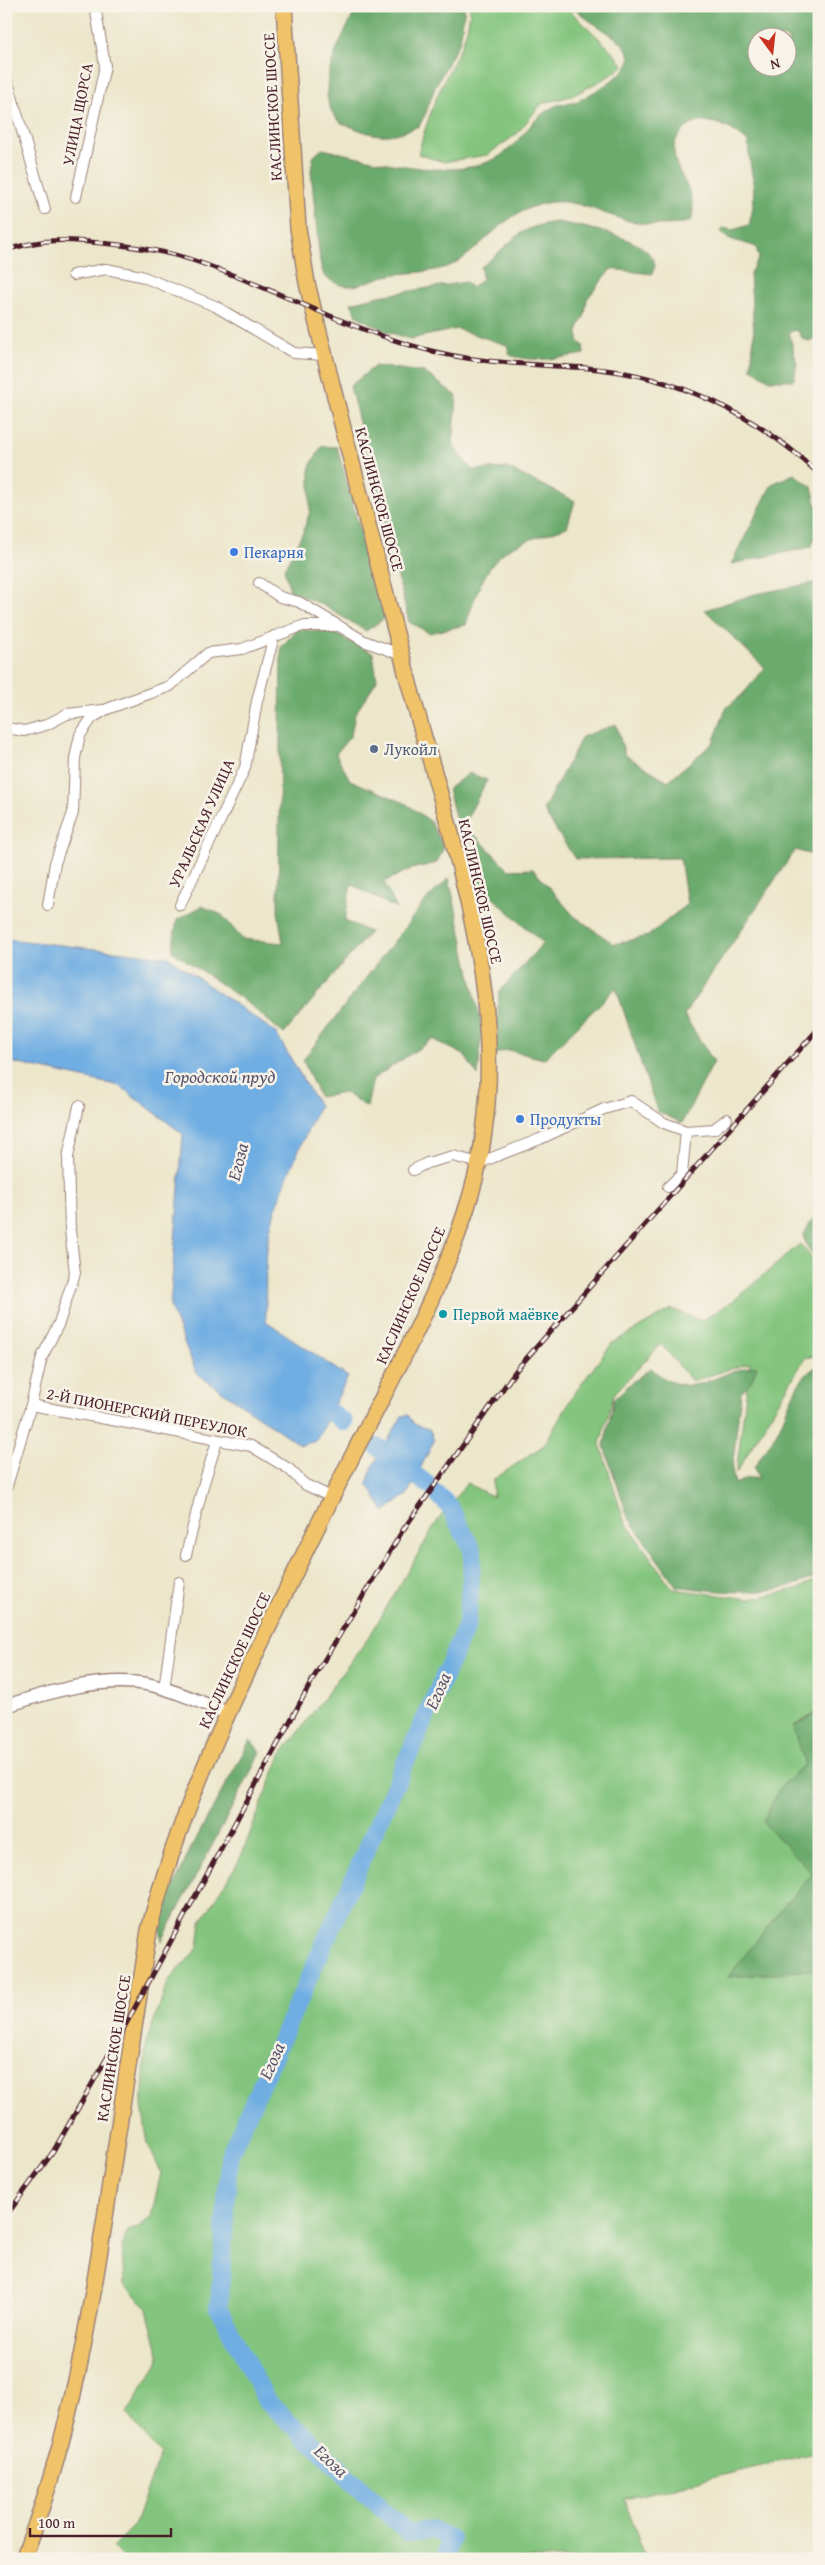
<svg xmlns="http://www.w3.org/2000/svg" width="825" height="2565" font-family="'Gentium Book Plus',serif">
	<rect width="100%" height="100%" fill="#f7f3e8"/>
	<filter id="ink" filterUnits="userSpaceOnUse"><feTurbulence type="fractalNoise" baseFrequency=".02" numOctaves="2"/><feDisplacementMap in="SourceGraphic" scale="10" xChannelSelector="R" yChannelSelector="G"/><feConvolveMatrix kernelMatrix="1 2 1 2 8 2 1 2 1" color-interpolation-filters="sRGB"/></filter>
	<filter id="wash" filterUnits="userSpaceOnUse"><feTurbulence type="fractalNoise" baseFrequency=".0096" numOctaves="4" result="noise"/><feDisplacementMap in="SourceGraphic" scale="20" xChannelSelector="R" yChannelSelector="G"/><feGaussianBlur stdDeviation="1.12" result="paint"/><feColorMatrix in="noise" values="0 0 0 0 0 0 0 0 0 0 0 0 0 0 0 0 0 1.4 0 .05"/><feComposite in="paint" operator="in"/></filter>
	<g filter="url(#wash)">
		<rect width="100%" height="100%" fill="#ece6ca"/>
		<g fill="#83c57e" stroke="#667254">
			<path d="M 470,6 L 565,6 L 607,46 L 624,65 L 611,75 L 574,95 L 541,104 L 517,134 L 487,155 L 444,162 L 418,154 C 424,131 432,107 442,85 C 454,60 470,36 470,6 Z"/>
			<polygon points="800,1244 819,1266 819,1355 805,1358 736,1473 750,1363 692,1381 661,1344 614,1394 600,1444 624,1520 673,1589 750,1599 800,1588 819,1578 819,1711 794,1726 805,1764 780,1787 813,1874 783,1907 729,1977 819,1969 819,2452 624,2499 646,2559 124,2559 112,2547 135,2524 160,2454 127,2413 160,2359 146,2306 124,2285 122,2244 128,2231 140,2226 151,2217 161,2173 148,2144 142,2106 146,2042 169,1980 198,1948 201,1922 239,1861 281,1755 369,1637 438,1520 467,1483 493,1497 493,1480 544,1445 574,1394 612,1343 672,1309 701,1321 733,1301"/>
		</g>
		<g fill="#6aaa6d" stroke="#5a644c" fill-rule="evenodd">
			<path d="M 358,6 L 465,6 L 460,41 L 435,87 L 426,113 L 419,126 C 394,136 382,139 357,129 C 351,126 343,125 339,121 C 309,92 343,35 358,6 Z"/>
			<path d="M 574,6 L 763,6 L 819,14 L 819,324 L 815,338 L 809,341 L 803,339 L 797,330 L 789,332 L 797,364 L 794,380 L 770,380 L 751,368 L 754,335 L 750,273 L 759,258 L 756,247 C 745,242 724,241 721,230 L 723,228 L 733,230 L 749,225 C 759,189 750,176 748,142 C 734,130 719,120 700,122 C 687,124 673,137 674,151 C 674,174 700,192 691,221 C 668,228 636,225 613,216 C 583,206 564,195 532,207 C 503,217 486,242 462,259 C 439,276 408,270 381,277 C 370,281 360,286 348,286 C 339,286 331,281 324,276 L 320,262 L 311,171 L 313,157 L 322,149 C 373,159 457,186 503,154 C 522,141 532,117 553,107 C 559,103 568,105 575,102 C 587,97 630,73 630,59 C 629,37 586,25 574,6 ZM 758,38 L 788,38 L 788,68 L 758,68 Z"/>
			<path d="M 557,222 C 579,226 638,236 651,256 C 653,258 654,263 655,266 L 652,274 L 611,269 L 587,299 L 585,315 L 578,328 L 578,340 L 583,345 L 584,354 C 559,358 534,363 510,355 L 507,345 L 457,329 L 410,339 L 385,331 L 357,316 L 351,303 L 379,296 L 466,282 L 472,288 L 482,279 L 481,267 C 513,244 514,227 557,222 Z"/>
			<path d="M 375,366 L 424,372 L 457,396 L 453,445 L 472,470 L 507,468 L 575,501 L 567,527 C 551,533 532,538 516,545 C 486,559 475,596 466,625 L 429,633 L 409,622 L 350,386 Z"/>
			<polygon points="322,446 337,447 385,618 366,631 321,604 290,591 284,569 303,532 310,511 310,466"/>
			<polygon points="794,474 812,487 819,516 819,529 811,547 731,564 772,484"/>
			<polygon points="819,582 819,857 795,850 684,1015 714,1062 682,1123 657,1111 616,988 544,1059 508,1050 496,1054 499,992 543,943 469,876 465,857 482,852 458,828 448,789 469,773 487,780 464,824 509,870 533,869 574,916 614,944 648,936 687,904 680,858 575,859 543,810 582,737 616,724 625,755 668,781 713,743 726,708 742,695 765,668 705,610 755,594"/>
			<polygon points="298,629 333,633 373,653 377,680 355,714 351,735 336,754 350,780 405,803 430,821 444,847 437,863 411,869 384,882 397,909 351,884 345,921 370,932 284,1034 244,1000 172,951 177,920 202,906 222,915 242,939 283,943 278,912 281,647"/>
			<polygon points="449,878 482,1028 478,1076 464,1055 433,1039 373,1079 367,1107 345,1093 319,1097 303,1060 425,901"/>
			<polygon points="819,1212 819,1261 808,1248 803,1236 813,1218"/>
			<path d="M 819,1365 L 819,1575 C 772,1598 726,1593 676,1586 L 628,1517 L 604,1446 L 614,1399 L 632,1382 L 651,1368 C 692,1406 714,1370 757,1366 L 751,1382 L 741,1392 L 732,1470 L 735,1484 L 747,1478 L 758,1478 L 754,1467 C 761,1456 769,1445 776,1434 C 789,1410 793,1379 819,1365 Z"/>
			<polygon points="819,1711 819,1969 728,1977 783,1907 813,1874 763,1822 780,1787 805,1764 794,1727"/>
			<polygon points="250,1740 261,1752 162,1941 160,1927 167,1902 190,1850"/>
		</g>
		<g fill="#70ade2" stroke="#5d6686">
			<path d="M 6,939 L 168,957 L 275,1032 L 319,1106 C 302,1143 279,1190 270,1230 C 264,1259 266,1291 266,1321 L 348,1377 L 316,1441 L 300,1445 L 197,1374 L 170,1307 L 183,1134 L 120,1086 L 6,1061 Z"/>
			<polygon points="408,1415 414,1424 430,1430 434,1441 407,1495 384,1512 367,1483 373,1466 402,1416"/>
		</g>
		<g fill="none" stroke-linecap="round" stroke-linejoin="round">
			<g stroke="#70ade2" stroke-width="18">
				<polyline points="312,1399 344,1422"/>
				<polyline points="378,1447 427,1484"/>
				<polyline points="436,1493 449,1506 473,1551 467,1625 229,2156 219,2309 266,2400 408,2533 433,2530 451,2540 445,2559"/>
			</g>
		</g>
	</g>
	<g filter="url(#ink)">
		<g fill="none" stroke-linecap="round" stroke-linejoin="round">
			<defs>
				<g id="minor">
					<polyline points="6,76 45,209"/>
					<polyline points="76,197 105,66 95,6"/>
					<polyline points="73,275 106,269 141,276 215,306 294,353 324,355"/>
					<polyline points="259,583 280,597 299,602 364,641 402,655"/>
					<polyline points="6,728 24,731 46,725 67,714 103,710"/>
					<polyline points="48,905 55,863 73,813 75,758 80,735 92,718 107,709 170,686 208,653 242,649 302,626 339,626"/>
					<polyline points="180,905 245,768 257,701 274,636"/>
					<polyline points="686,1131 714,1129 727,1119"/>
					<polyline points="413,1170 427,1163 453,1156 479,1163 540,1139 604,1109 631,1101 664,1123 686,1131 682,1174 668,1187"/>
					<polyline points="31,1405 251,1446 289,1469 304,1484 331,1497"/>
					<polyline points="6,1489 31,1405 42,1357 59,1323 75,1273 70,1230 68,1157 79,1106"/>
					<polyline points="186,1555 203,1486 217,1441"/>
					<polyline points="164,1689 179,1582"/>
				</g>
				<path id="tertiary" d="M 6,1706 C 49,1692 101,1676 147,1684 C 174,1690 201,1702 227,1713"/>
				<path id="primary" d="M 23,2559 C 71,2436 91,2314 110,2184 C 123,2099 136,2015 149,1930 C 176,1822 223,1721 271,1622 C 299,1564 327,1506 356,1449 C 398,1367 445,1283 471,1194 C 522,1019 450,841 406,672 C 373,543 338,413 307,283 L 298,228 L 284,6"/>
			</defs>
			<use href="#minor" stroke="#9b827a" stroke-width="12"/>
			<use href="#tertiary" stroke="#9b827a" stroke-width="15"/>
			<use href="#primary" stroke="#9b827a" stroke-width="18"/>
			<use href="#minor" stroke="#fff" stroke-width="10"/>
			<use href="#tertiary" stroke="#fff" stroke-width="12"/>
			<use href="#primary" stroke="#f0c369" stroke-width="15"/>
			<defs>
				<g id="rail">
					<path d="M 6,250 C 20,246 34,242 49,241 C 66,239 84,242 101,243 C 133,246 167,251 198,262 C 273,288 344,327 420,348 C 476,364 531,364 588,368 C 675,375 756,414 819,474"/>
					<polyline points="6,2216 53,2152 120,2035 314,1677 403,1530 517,1369 819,1028"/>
				</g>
			</defs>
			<use href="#rail" stroke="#4a1f2b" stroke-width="5"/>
			<use href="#rail" stroke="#f7f3e8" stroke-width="3" stroke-dasharray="9" stroke-linecap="butt"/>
		</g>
	</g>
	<g fill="#3f7fe0" stroke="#f7f3e8" stroke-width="2">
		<circle cx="234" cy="552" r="5"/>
		<circle cx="520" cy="1119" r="5"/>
	</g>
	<circle fill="#5c6f8a" stroke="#f7f3e8" stroke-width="2" cx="374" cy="749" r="5"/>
	<circle fill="#0f9aa8" stroke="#f7f3e8" stroke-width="2" cx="443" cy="1314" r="5"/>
	<g text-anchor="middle" stroke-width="5" stroke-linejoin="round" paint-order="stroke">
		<g font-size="16" fill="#4a1f2b" stroke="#f7f3e8">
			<text transform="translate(272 107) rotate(-93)" y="6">КАСЛИНСКОЕ ШОССЕ</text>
			<text transform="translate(77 114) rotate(-79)" y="6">УЛИЦА ЩОРСА</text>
			<text transform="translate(380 499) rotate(75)" y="6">КАСЛИНСКОЕ ШОССЕ</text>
			<text transform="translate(201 823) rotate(-66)" y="6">УРАЛЬСКАЯ УЛИЦА</text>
			<text transform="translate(481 891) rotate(77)" y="6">КАСЛИНСКОЕ ШОССЕ</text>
			<text transform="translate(410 1295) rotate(-66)" y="6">КАСЛИНСКОЕ ШОССЕ</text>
			<text transform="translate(147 1412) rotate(11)" y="6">2-Й ПИОНЕРСКИЙ ПЕРЕУЛОК</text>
			<text transform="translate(234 1660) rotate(-65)" y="6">КАСЛИНСКОЕ ШОССЕ</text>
			<text transform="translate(113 2048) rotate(-81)" y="6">КАСЛИНСКОЕ ШОССЕ</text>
		</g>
		<g font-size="16" fill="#366cbe" stroke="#f7f3e8" text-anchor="start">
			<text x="244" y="558">Пекарня</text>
			<text x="530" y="1125">Продукты</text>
		</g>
		<g font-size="16" fill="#4e5e75" stroke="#f7f3e8" text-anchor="start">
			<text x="384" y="755">Лукойл</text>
		</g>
		<g font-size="16" fill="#0d838f" stroke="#f7f3e8" text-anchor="start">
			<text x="453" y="1320">Первой маёвке</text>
		</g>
		<g font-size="18" font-style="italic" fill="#57516b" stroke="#f7f3e8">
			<text x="220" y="1083">Городской пруд</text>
			<text transform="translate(238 1162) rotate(-76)" y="6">Егоза</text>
			<text transform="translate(438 1691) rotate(-66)" y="6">Егоза</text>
			<text transform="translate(272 2061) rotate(-66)" y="6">Егоза</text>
			<text transform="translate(331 2461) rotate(43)" y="6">Егоза</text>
		</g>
	</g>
	<rect width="825" height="2565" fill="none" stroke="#f7f3e8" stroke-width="25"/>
	<g transform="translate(772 52) rotate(165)"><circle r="24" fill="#f7f3e8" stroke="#b29e9c"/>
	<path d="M0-4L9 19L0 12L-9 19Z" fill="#c8321e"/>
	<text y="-8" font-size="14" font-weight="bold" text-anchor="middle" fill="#4a1f2b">N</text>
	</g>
	<path d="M30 2528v8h141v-8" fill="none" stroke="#4a1f2b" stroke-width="2.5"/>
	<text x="38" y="2528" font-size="15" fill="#4a1f2b" stroke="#f7f3e8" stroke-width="4" paint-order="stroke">100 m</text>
</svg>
